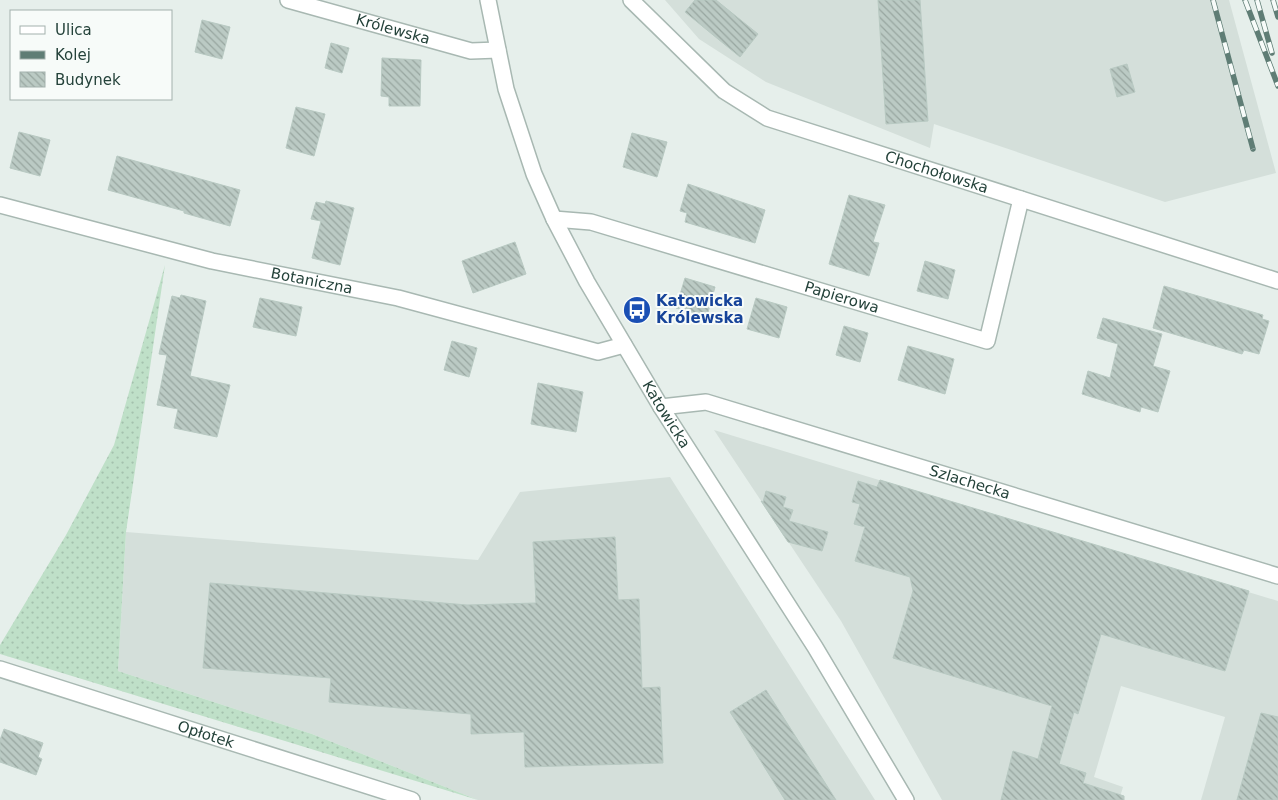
<svg xmlns="http://www.w3.org/2000/svg" width="1278" height="800" font-family="'DejaVu Sans',sans-serif">
	<defs>
		<pattern id="grass-dots" width="8" height="8" patternUnits="userSpaceOnUse" patternTransform="scale(1.25)"><rect width="8" height="8" fill="#bfe0c8"/><path d="M2 2h.1M6 6h.1" fill="none" stroke="#a4c1ad" stroke-width="1.8" stroke-linecap="round"/></pattern>
		<pattern id="building-back-hatch" width="6" height="6" patternUnits="userSpaceOnUse" patternTransform="scale(1.25)"><rect width="6" height="6" fill="#bbcac4"/><path d="M-1 5l2 2M0 0l6 6M5-1l2 2" fill="none" stroke="#98a6a0"/></pattern>
	</defs>
	<rect width="100%" height="100%" fill="#e6efeb"/>
	<g fill="#d4dfda">
		<polygon points="665,0 1229,0 1276,173 1165,202 934,124 930,148 766,82 699,39"/>
		<polygon points="714,430 1278,601 1278,800 1201,800 1225,717 1121,686 1094,777 1123,787 1119,800 942,800 841,621"/>
		<polygon points="670,477 875,800 478,800 312,734 118,671 126,532 478,560 520,492"/>
	</g>
	<polygon fill="url(#grass-dots)" points="165,265 126,532 118,671 312,734 478,800 0,654 0,645 66,535 114,445"/>
	<g fill="url(#building-back-hatch)" stroke="#b8c9c2">
		<polygon points="695,0 716,0 758,34 740,57 685,12"/>
		<polygon points="878,0 920,0 928,121 886,124"/>
		<polygon points="202,20 230,27 222,59 195,52"/>
		<polygon points="331,43 349,48 342,73 325,68"/>
		<polygon points="382,58 421,60 420,106 389,106 389,97 381,96"/>
		<polygon points="1127,64 1135,92 1117,97 1110,69"/>
		<polygon points="296,107 325,114 314,156 286,148"/>
		<polygon points="19,132 50,140 40,176 10,168"/>
		<polygon points="632,133 667,142 657,177 623,167"/>
		<polygon points="117,156 240,190 230,226 184,213 184,211 108,190"/>
		<polygon points="688,184 765,210 755,243 685,222 687,213 680,211"/>
		<polygon points="849,195 885,205 873,242 879,243 869,276 829,264"/>
		<polygon points="326,201 354,208 340,265 312,258 321,221 311,219 316,202 325,204"/>
		<polygon points="515,242 526,274 473,293 462,261"/>
		<polygon points="925,261 955,270 948,299 917,291"/>
		<polygon points="685,278 715,287 707,316 676,308"/>
		<polygon points="1164,286 1263,315 1262,319 1269,321 1259,354 1244,350 1242,354 1153,328"/>
		<polygon points="181,295 206,301 190,376 230,385 217,437 174,428 178,409 157,405 167,355 159,354 172,296 180,298"/>
		<polygon points="260,298 302,307 296,336 253,327"/>
		<polygon points="756,298 787,307 779,338 747,329"/>
		<polygon points="1103,318 1162,334 1153,366 1170,371 1158,412 1141,407 1140,412 1082,394 1088,371 1110,378 1118,344 1097,338"/>
		<polygon points="844,326 868,333 860,362 836,355"/>
		<polygon points="452,341 477,348 469,377 444,370"/>
		<polygon points="908,346 954,359 945,394 898,380"/>
		<polygon points="538,383 583,392 576,432 531,424"/>
		<polygon points="880,480 1249,591 1225,671 1101,634 1078,714 1074,712 1059,764 1086,773 1083,783 1124,796 1124,800 1001,800 1013,751 1038,759 1052,706 893,658 913,591 910,577 855,561 865,527 854,524 860,504 852,502 858,481 877,487"/>
		<polygon points="766,491 786,497 783,507 793,510 789,521 828,532 822,551 788,542 761,501 763,502"/>
		<polygon points="615,537 618,600 639,599 642,688 660,687 663,763 525,767 524,732 471,734 471,714 329,702 331,678 203,668 210,583 467,605 536,603 533,542"/>
		<polygon points="766,690 836,800 785,800 730,712"/>
		<polygon points="1261,713 1278,717 1278,800 1237,800"/>
		<polygon points="4,729 43,743 38,757 42,759 36,775 0,762 0,740"/>
	</g>
	<g fill="none" stroke-linecap="round" stroke-linejoin="round">
		<defs>
			<g id="minor">
				<path id="s1" d="M 288,0 L 471,51 L 498,50"/>
				<path id="s2" d="M 488,0 L 506,89 L 534,174 L 554,219 L 587,282 L 661,407 L 815,647 L 906,800"/>
				<path id="s3" d="M 631,0 L 724,91 L 767,118 L 1278,281"/>
				<path id="s4" d="M 0,205 L 212,261 L 398,298 L 598,352 L 624,345"/>
				<path id="s5" d="M 554,219 L 591,222 L 987,341 L 1021,199"/>
				<path id="s6" d="M 661,407 L 706,402 L 1278,576"/>
				<path id="s7" d="M 0,669 L 412,800"/>
			</g>
		</defs>
		<use href="#minor" stroke="#a8b8b2" stroke-width="18"/>
		<use href="#minor" stroke="#fff" stroke-width="15"/>
		<defs>
			<g id="rail">
				<polyline points="1213,0 1253,149"/>
				<polyline points="1245,0 1278,86"/>
				<polyline points="1257,0 1272,53"/>
				<polyline points="1273,0 1278,17"/>
			</g>
		</defs>
		<use href="#rail" stroke="#5f7d75" stroke-width="5.5"/>
		<use href="#rail" stroke="#f7fbf9" stroke-width="4" stroke-dasharray="11" stroke-linecap="butt"/>
	</g>
	<defs>
		<symbol id="bus-disc" viewBox="-11 -11 22 22"><circle r="9.5" fill="#1a4fb4" stroke="#f7fbf9"/><path d="M-5-6H5V4H4V6H2V4H-2V6H-4V4H-5ZM-3.5-4V0h7V-4ZM-3.5 1.2v1.5H-2V1.2ZM2 1.2v1.5H3.5V1.2Z" fill="#fff"/></symbol>
	</defs>
	<g fill-rule="evenodd">
		<use href="#bus-disc" x="621" y="294" width="32" height="32"/>
	</g>
	<g text-anchor="middle" stroke-width="4" stroke-linejoin="round" paint-order="stroke">
		<g font-size="15" fill="#24423a" stroke="#f7fbf9">
			<text dy="5" stroke="none"><textPath href="#s1" startOffset="109">Królewska</textPath></text>
			<text dy="5" stroke="none"><textPath href="#s3" startOffset="359">Chochołowska</textPath></text>
			<text dy="5" stroke="none"><textPath href="#s4" startOffset="321">Botaniczna</textPath></text>
			<text dy="5" stroke="none"><textPath href="#s5" startOffset="299">Papierowa</textPath></text>
			<text dy="5" stroke="none"><textPath href="#s2" startOffset="455">Katowicka</textPath></text>
			<text dy="5" stroke="none"><textPath href="#s6" startOffset="321">Szlachecka</textPath></text>
			<text dy="5" stroke="none"><textPath href="#s7" startOffset="216">Opłotek</textPath></text>
		</g>
		<g font-size="15" font-weight="bold" fill="#164399" stroke="#f7fbf9" text-anchor="start">
			<text x="656" y="306">Katowicka<tspan x="656" dy="17">Królewska</tspan></text>
		</g>
	</g>
	<rect x="10" y="10" width="162" height="90" fill="#f7fbf9" stroke="#a3b1ad"/>
	<rect x="20" y="26" width="25" height="8" fill="#ffffff" stroke="#a3b1ad"/>
	<text x="55" y="35" font-size="15" fill="#24423a">Ulica</text>
	<rect x="20" y="51" width="25" height="8" fill="#5f7d75" stroke="#a3b1ad"/>
	<text x="55" y="60" font-size="15" fill="#24423a">Kolej</text>
	<rect x="20" y="72" width="25" height="15" fill="url(#building-back-hatch)" stroke="#a3b1ad"/>
	<text x="55" y="85" font-size="15" fill="#24423a">Budynek</text>
</svg>
